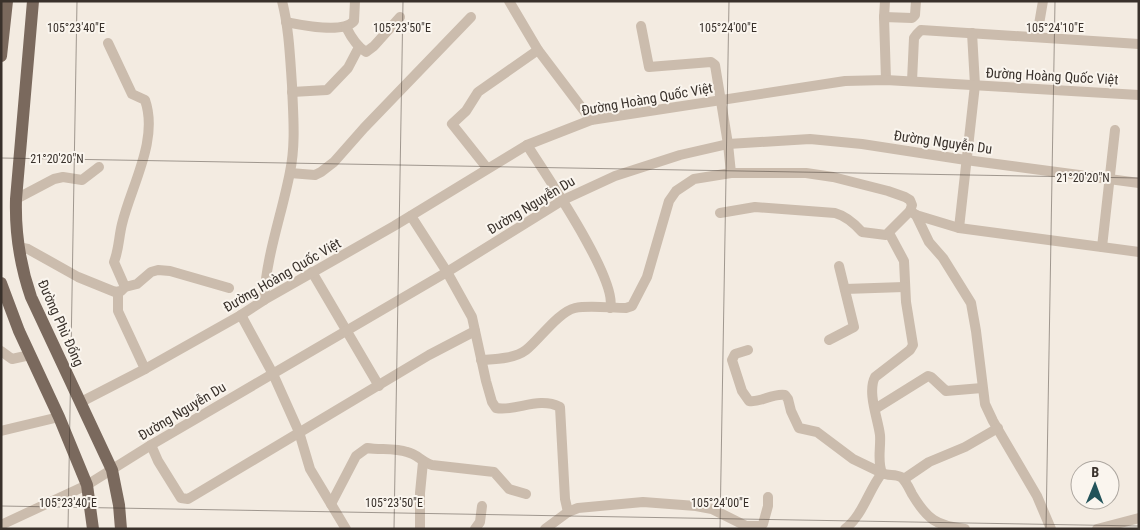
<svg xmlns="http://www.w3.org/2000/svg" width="1140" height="530" font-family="'Roboto Condensed',sans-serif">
	<rect width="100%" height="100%" fill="#f3ebe1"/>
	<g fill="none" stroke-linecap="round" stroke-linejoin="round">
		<g stroke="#cbbcad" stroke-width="10">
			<polyline points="509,1 538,50 591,120"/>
			<polyline points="884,17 885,1"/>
			<path d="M 286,22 C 301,25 343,34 354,21 L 355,1"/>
			<polyline points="641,26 649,67 711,62 715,65 728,144 731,173"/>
			<path d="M 346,27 C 351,37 357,47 366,52 L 374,46 L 400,17"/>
			<polyline points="1037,36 1043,1"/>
			<path d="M 108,43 L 132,94 L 145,100 C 159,140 131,186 122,224 C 119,236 119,247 115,259 L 114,262 L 125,287"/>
			<polyline points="886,80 884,17 912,18 915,15 916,1"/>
			<polyline points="912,81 914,38 917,34 921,30 1139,44"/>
			<polyline points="292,92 327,90 348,68 359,47"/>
			<path d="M 527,145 C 544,172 619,281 610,308"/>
			<polyline points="487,168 452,124 466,111 478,92 538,50"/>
			<polyline points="290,173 315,175 321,172 334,162 364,128 471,17"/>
			<polyline points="16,199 54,179 63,177 82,180 99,167"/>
			<polyline points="910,211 916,215 929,242 943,258 971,303 976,331 985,404 993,421 1037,496 1051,529"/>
			<polyline points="916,215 959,228 1139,252"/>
			<path d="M 411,216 L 447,272 L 472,317 L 486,381 L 492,402 L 496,408 C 516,412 538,396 560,407 L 565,499 L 568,512"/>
			<polyline points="959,228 975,85 972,33"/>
			<path d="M 889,233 L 904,261 L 906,302 L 913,345 L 910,350 L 875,377 C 867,392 878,419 880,435 C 881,448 877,461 882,473 C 888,476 895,474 901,477 C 906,481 909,488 912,494 C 927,519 936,526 965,529"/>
			<polyline points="18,247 28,249 78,277 115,292 121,291 125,287 137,284 151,272 158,270 170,271 229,288"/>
			<polyline points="1102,247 1115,130"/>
			<polyline points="312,272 379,386"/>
			<polyline points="845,289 904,287"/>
			<polyline points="118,292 118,311 145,369"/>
			<path d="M 264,300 C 266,256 282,214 290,172 C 296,143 293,114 292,85 C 290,57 289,28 282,1"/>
			<polyline points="241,315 273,374 299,432 310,469 346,529"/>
			<polyline points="829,340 854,327 839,266"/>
			<path d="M 748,350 L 735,354 L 732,360 L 742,391 L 749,401 C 761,403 772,393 785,395 L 788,399 L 791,411 L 799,428 L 817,432 L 853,459 L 882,473 C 868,491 863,515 845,529"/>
			<polyline points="1,351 12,359 30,355"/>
			<path d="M 481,360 C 495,359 514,359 526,350 C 539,340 558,312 575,308 C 589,305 611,308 626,308 L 632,306 L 647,277 L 669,201 L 676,191 L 694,179 L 731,173 L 806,173 L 833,177 L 888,191 L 905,197 L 910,200 L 912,205 L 910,211 L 886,235 L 862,232 C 854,223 846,216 835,213 L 755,207 L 720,213"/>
			<polyline points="81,402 145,369 241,315 264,300 394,226 527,145 591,120 845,81 886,80 1139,95"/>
			<polyline points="875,409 928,376 931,377 946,391 982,388"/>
			<polyline points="1,431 59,417"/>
			<polyline points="151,445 158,461 181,498 188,499 429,355 475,331"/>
			<polyline points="904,479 929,462 965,447 998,428"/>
			<path d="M 331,504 L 356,456 L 367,448 C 380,450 395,448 407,452 C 417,454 422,462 432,465 L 494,472 L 509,489 L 526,494"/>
			<polyline points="1,525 87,485 151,445 447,272 563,200 615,176 680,155 728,144 810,139 862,144 966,160 1139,183"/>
			<polyline points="420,529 420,493 423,462"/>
			<polyline points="475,529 480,522 482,506"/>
			<polyline points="545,529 568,512 578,508 643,502 696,506 712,509 746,526 761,526 763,524 768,506 768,497"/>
			<polyline points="1097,529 1139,518"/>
		</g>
		<g stroke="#7a695d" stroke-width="12">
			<path d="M 33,1 L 16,199 C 15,233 20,265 31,297 L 112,470 L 119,505 L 121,529"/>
			<polyline points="1,56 7,1"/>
			<polyline points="1,283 19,331 59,417 87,485 93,529"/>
		</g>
	</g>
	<path fill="none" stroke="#39312b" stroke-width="1" stroke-opacity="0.45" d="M 1,158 L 1139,178M 1,506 L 1139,526M 68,529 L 77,1M 394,529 L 403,1M 720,529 L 729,1M 1046,529 L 1055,1"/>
	<g text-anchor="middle" stroke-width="4" stroke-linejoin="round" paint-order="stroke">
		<g font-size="14" fill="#39312b" stroke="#faf5ee">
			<text transform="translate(1052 76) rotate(3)" y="5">Đường Hoàng Quốc Việt</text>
			<text transform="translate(647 99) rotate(-10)" y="5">Đường Hoàng Quốc Việt</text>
			<text transform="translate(943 142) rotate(8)" y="5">Đường Nguyễn Du</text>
			<text transform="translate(531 205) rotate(-31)" y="5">Đường Nguyễn Du</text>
			<text transform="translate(282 275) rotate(-30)" y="5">Đường Hoàng Quốc Việt</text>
			<text transform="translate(61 323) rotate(66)" y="5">Đường Phù Đổng</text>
			<text transform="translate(182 411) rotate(-31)" y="5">Đường Nguyễn Du</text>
		</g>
	</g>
	<g font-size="12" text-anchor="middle" fill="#39312b" stroke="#faf5ee" stroke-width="4" stroke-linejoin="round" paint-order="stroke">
		<text x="76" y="32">105°23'40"E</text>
		<text x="402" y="32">105°23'50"E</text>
		<text x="728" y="32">105°24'00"E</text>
		<text x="1055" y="32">105°24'10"E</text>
		<text x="57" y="163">21°20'20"N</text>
		<text x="1083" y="182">21°20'20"N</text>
		<text x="68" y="507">105°23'40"E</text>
		<text x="394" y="507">105°23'50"E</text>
		<text x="720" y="507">105°24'00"E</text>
	</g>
	<rect width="1140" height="530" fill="none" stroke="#39312b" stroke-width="5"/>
	<g transform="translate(1095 485) rotate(1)"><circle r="24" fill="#faf5ee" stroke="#ada7a0"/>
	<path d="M0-4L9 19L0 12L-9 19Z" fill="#22535a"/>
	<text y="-8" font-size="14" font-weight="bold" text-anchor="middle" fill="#39312b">B</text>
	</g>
</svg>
